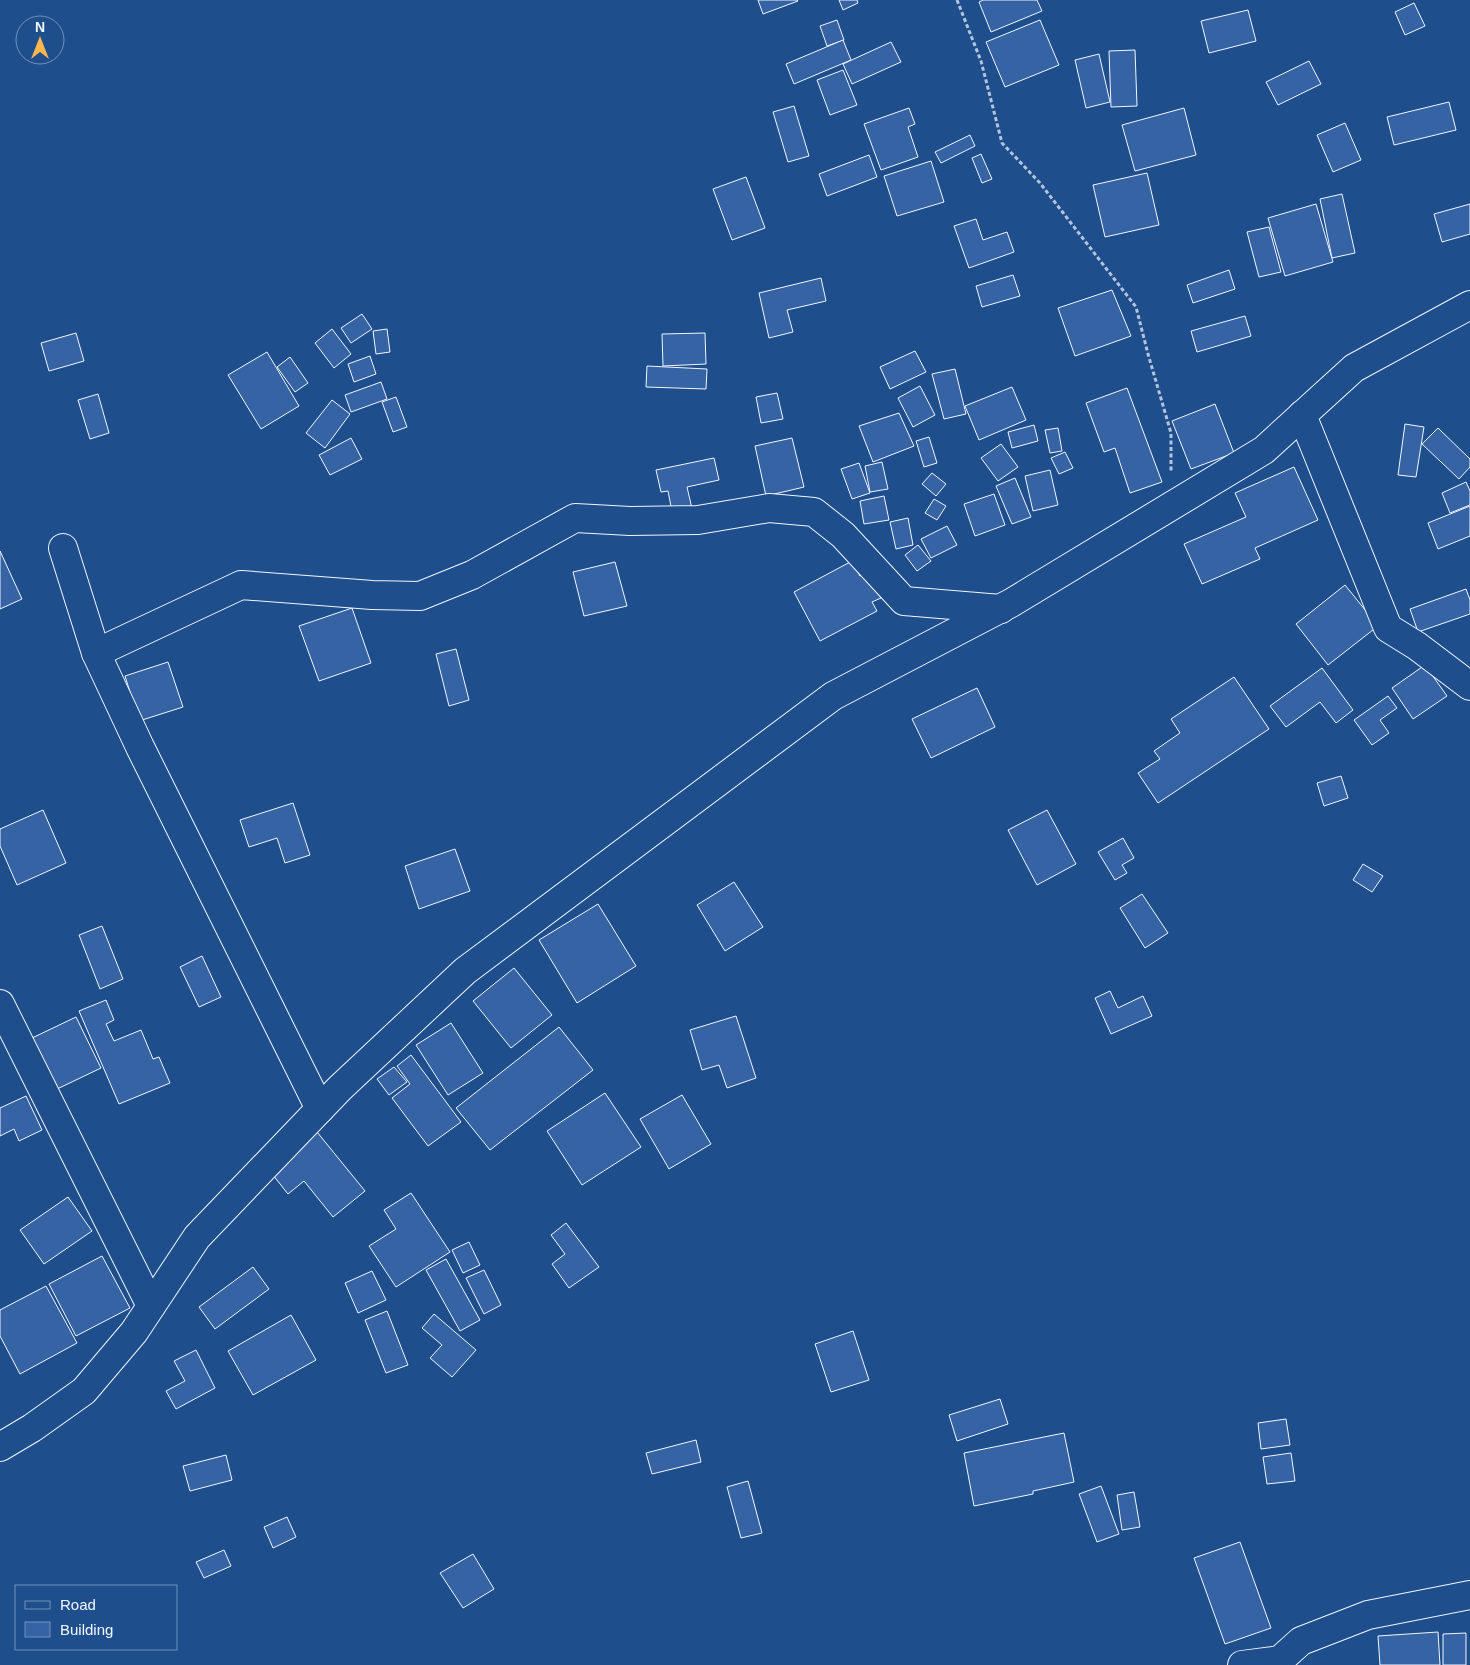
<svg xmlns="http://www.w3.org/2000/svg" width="1470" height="1665" font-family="Helvetica,sans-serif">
	<rect width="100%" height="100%" fill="#1f4e8c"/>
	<g fill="#3563a3" stroke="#f2f6ff">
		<polygon points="758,0 797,0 798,1 763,14"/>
		<polygon points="839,0 857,0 858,3 843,10"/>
		<polygon points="983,0 1037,0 1042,11 991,32 979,2"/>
		<polygon points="1414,3 1425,26 1405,35 1395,12"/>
		<polygon points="1248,10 1256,41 1209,53 1201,21"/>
		<polygon points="837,20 844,40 827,46 820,26"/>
		<polygon points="1040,20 1059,65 1005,87 986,42"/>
		<polygon points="843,40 851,60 794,84 786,64"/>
		<polygon points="891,42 901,62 852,84 843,64"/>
		<polygon points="1135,50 1137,106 1111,107 1109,51"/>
		<polygon points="1099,54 1110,102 1086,108 1075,60"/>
		<polygon points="1309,61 1321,84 1278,105 1266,82"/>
		<polygon points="843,70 857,105 830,115 817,80"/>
		<polygon points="1449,102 1456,130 1394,145 1387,117"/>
		<polygon points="794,106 809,156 788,162 773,112"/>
		<polygon points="909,108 915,124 908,127 918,157 881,170 864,124"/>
		<polygon points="1184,108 1196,155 1135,171 1122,125"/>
		<polygon points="1345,123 1361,160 1333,172 1317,135"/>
		<polygon points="970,135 975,146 941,163 935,152"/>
		<polygon points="981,154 992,179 982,183 972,158"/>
		<polygon points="869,155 877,177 827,196 819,174"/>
		<polygon points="931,161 944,202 897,216 884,176"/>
		<polygon points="1147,173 1159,225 1105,237 1093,185"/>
		<polygon points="746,177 765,228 732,240 713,189"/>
		<polygon points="1342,194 1355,253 1332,258 1320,199"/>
		<polygon points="1316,204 1333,262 1285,276 1268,218"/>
		<polygon points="1470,204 1470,234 1442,242 1434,214"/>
		<polygon points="976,219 983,240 1007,232 1014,252 969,268 954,226"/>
		<polygon points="1269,227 1281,272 1259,277 1247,232"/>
		<polygon points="1229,270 1235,289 1193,303 1187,285"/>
		<polygon points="1013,275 1020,296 982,307 976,286"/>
		<polygon points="821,278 826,301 787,310 793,332 769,338 759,293"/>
		<polygon points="1112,290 1131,336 1075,356 1058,308"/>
		<polygon points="362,314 372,329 351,343 341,328"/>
		<polygon points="1245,316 1251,336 1197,352 1191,331"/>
		<polygon points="332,329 351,354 334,368 315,343"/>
		<polygon points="387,329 390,352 376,354 373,331"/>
		<polygon points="76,333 84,361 49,371 41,343"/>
		<polygon points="705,333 706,364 663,366 662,334"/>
		<polygon points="915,351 926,372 890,389 880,367"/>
		<polygon points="267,352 299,406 261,429 228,375"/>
		<polygon points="370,356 376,374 354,382 348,364"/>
		<polygon points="290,357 308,383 295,392 277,367"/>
		<polygon points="647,366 707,369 706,389 646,387"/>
		<polygon points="955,369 966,414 944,419 932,374"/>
		<polygon points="381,382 387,399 351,412 345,395"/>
		<polygon points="920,386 935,415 913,427 898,398"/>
		<polygon points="1012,387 1026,420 979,440 965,406"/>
		<polygon points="1127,388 1162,482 1130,493 1115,448 1104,452 1086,403"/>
		<polygon points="777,393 783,419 761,423 756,397"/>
		<polygon points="98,394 109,433 90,439 78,400"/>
		<polygon points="396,397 407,427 393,432 382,402"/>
		<polygon points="332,400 350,414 325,448 306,433"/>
		<polygon points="1215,404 1234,453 1191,469 1172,421"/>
		<polygon points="899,413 914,446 873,462 859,426"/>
		<polygon points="1405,424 1424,427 1416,477 1398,475"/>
		<polygon points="1034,425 1038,441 1012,448 1008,432"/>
		<polygon points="1058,428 1062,451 1050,453 1045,430"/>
		<polygon points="1438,428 1470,459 1470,467 1459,479 1422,444"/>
		<polygon points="929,437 937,463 924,467 916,441"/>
		<polygon points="351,438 362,459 330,475 319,455"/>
		<polygon points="792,438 804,487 766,496 755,446"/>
		<polygon points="1001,444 1018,467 998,481 981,458"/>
		<polygon points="1065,452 1073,468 1059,474 1051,458"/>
		<polygon points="714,458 719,480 687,487 693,513 673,517 668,491 661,492 656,470"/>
		<polygon points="882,462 888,489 870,492 865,466"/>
		<polygon points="859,463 870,493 852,499 841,469"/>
		<polygon points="1294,467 1318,520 1255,548 1260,559 1202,584 1184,544 1246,517 1235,493"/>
		<polygon points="1050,470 1058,505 1033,511 1025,476"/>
		<polygon points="932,473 946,484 936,496 922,484"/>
		<polygon points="1015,478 1031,517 1012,524 996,486"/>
		<polygon points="1466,482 1470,491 1470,505 1450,513 1442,493"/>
		<polygon points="994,494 1005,525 975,536 964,504"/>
		<polygon points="884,496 889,520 864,524 860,501"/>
		<polygon points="934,499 946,506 937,520 925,513"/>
		<polygon points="1470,506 1470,536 1438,549 1428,523"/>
		<polygon points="908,518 913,545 896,549 890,522"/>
		<polygon points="947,526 957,545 931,558 921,539"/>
		<polygon points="918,545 931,561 917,571 905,555"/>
		<polygon points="0,551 22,599 0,609"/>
		<polygon points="852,561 860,576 867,572 881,598 872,602 877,611 820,641 794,592"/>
		<polygon points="615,562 627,606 584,616 573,572"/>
		<polygon points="1345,585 1378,626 1328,665 1296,624"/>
		<polygon points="1466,589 1470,600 1470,614 1418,632 1410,609"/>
		<polygon points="352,608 371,663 319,681 299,626"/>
		<polygon points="456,649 469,700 449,706 436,654"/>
		<polygon points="168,662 183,707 139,721 125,676"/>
		<polygon points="1425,665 1447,696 1413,719 1392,688"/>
		<polygon points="1322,668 1353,710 1336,723 1320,702 1286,727 1270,706"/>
		<polygon points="1234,677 1269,729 1158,803 1138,773 1160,759 1154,751 1180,733 1171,719"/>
		<polygon points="977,688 995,727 931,758 912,719"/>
		<polygon points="1388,696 1397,708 1380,720 1389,733 1372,745 1354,720"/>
		<polygon points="1341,776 1348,798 1324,806 1317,783"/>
		<polygon points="293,803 310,855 285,863 277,838 249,847 240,820"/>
		<polygon points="43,810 66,863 17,885 0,846 0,829"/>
		<polygon points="1047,810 1076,864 1037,885 1008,830"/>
		<polygon points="1123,838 1134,858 1122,865 1127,873 1115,880 1098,852"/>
		<polygon points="455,849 470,891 419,909 405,866"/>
		<polygon points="1363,864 1383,876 1372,892 1353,880"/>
		<polygon points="734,882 763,927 725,951 697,905"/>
		<polygon points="1142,894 1168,933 1145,948 1120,908"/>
		<polygon points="598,904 636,966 577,1003 539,940"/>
		<polygon points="102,926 123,979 100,989 79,935"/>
		<polygon points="202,956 221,997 199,1007 180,967"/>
		<polygon points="514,968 552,1015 511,1048 473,1001"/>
		<polygon points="1110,991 1118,1008 1143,996 1152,1016 1111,1034 1095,998"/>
		<polygon points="106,1000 114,1020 106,1024 114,1041 141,1030 153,1059 159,1057 170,1083 119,1104 79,1011"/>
		<polygon points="736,1016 756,1078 727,1088 719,1065 702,1070 690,1030"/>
		<polygon points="76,1017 101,1068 55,1090 30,1039"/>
		<polygon points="451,1023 483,1073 448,1095 416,1045"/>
		<polygon points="559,1027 593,1070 490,1150 456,1108"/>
		<polygon points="411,1055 461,1122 428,1146 392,1098 410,1084 397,1066"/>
		<polygon points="394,1067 407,1082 389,1095 377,1079"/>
		<polygon points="605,1093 641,1147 582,1185 547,1131"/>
		<polygon points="682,1095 711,1144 669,1169 640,1119"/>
		<polygon points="26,1096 42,1130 19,1141 14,1129 0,1136 0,1108"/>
		<polygon points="317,1132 365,1191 333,1217 304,1181 288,1194 269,1170"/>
		<polygon points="411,1193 450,1252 396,1287 369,1246 396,1229 384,1210"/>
		<polygon points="68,1197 92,1231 44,1264 20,1230"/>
		<polygon points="566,1223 599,1267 569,1288 552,1264 565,1254 551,1235"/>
		<polygon points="469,1242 480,1265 463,1273 452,1250"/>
		<polygon points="102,1256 130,1308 76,1336 49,1284"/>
		<polygon points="446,1259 480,1320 460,1331 426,1270"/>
		<polygon points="253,1267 269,1289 215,1329 199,1307"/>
		<polygon points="484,1270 501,1305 484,1314 466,1278"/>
		<polygon points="372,1271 386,1300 358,1313 345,1283"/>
		<polygon points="46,1286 77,1343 20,1374 0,1336 0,1310"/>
		<polygon points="387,1311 408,1365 386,1373 365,1320"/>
		<polygon points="434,1314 476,1350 452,1377 430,1358 442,1345 422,1328"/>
		<polygon points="291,1315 316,1360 253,1395 228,1351"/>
		<polygon points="853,1331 869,1380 831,1392 815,1344"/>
		<polygon points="196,1350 215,1388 176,1409 166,1391 185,1381 174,1361"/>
		<polygon points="1000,1399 1008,1424 957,1441 949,1415"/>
		<polygon points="1286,1419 1290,1445 1261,1449 1258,1423"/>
		<polygon points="1064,1433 1074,1482 1033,1491 1033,1494 974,1506 964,1453"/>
		<polygon points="696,1440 701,1462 652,1474 646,1453"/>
		<polygon points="1291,1453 1295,1481 1267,1484 1263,1457"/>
		<polygon points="226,1455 232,1480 190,1491 183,1466"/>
		<polygon points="748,1481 762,1533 741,1538 727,1487"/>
		<polygon points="1101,1486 1119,1534 1097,1542 1079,1494"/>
		<polygon points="1134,1492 1140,1527 1122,1530 1117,1495"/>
		<polygon points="287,1517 296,1537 273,1548 264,1527"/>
		<polygon points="1240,1542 1271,1628 1225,1644 1194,1558"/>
		<polygon points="224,1550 231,1566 204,1578 196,1562"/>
		<polygon points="473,1554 494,1589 463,1608 440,1573"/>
		<polygon points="1438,1632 1440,1665 1380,1665 1378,1636"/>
		<polygon points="1466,1633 1466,1665 1443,1665 1443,1634"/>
	</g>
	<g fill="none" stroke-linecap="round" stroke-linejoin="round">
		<defs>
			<g id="street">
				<polyline points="1302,415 1388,628 1417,646 1470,686"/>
				<polyline points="63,548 96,653 140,747 320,1109"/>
				<polyline points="96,653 241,585 372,595 420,596 472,575 575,518 630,521 698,520 769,508 814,512 843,535 904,601 1001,609"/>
				<polyline points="0,1004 151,1306"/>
				<polyline points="0,1447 32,1428 84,1391 134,1332 197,1237 340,1088 465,971 833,696 1011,603 1264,450 1354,368 1470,305"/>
				<polyline points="1242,1665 1280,1660 1301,1641 1368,1615 1470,1595"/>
			</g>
		</defs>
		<use href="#street" stroke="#f2f6ff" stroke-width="30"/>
		<polyline stroke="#b3c4dc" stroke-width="3" stroke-dasharray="4 2.5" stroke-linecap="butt" points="957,0 981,61 1002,143 1040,183 1136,307 1148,354 1171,433 1171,471"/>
		<use href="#street" stroke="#1f4e8c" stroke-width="28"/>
	</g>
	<rect x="15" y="1585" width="162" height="65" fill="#1f4e8c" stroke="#7391ba"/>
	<rect x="25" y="1601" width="25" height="8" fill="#1f4e8c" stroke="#7391ba"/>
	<text x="60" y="1610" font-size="15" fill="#f2f6ff">Road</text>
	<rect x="25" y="1622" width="25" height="15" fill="#3563a3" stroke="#7391ba"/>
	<text x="60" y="1635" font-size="15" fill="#f2f6ff">Building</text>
	<g transform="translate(40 40)"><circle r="24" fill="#1f4e8c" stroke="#7391ba"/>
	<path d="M0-4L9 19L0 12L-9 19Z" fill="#ffb74d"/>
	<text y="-8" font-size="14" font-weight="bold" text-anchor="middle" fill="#f2f6ff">N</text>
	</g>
</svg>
